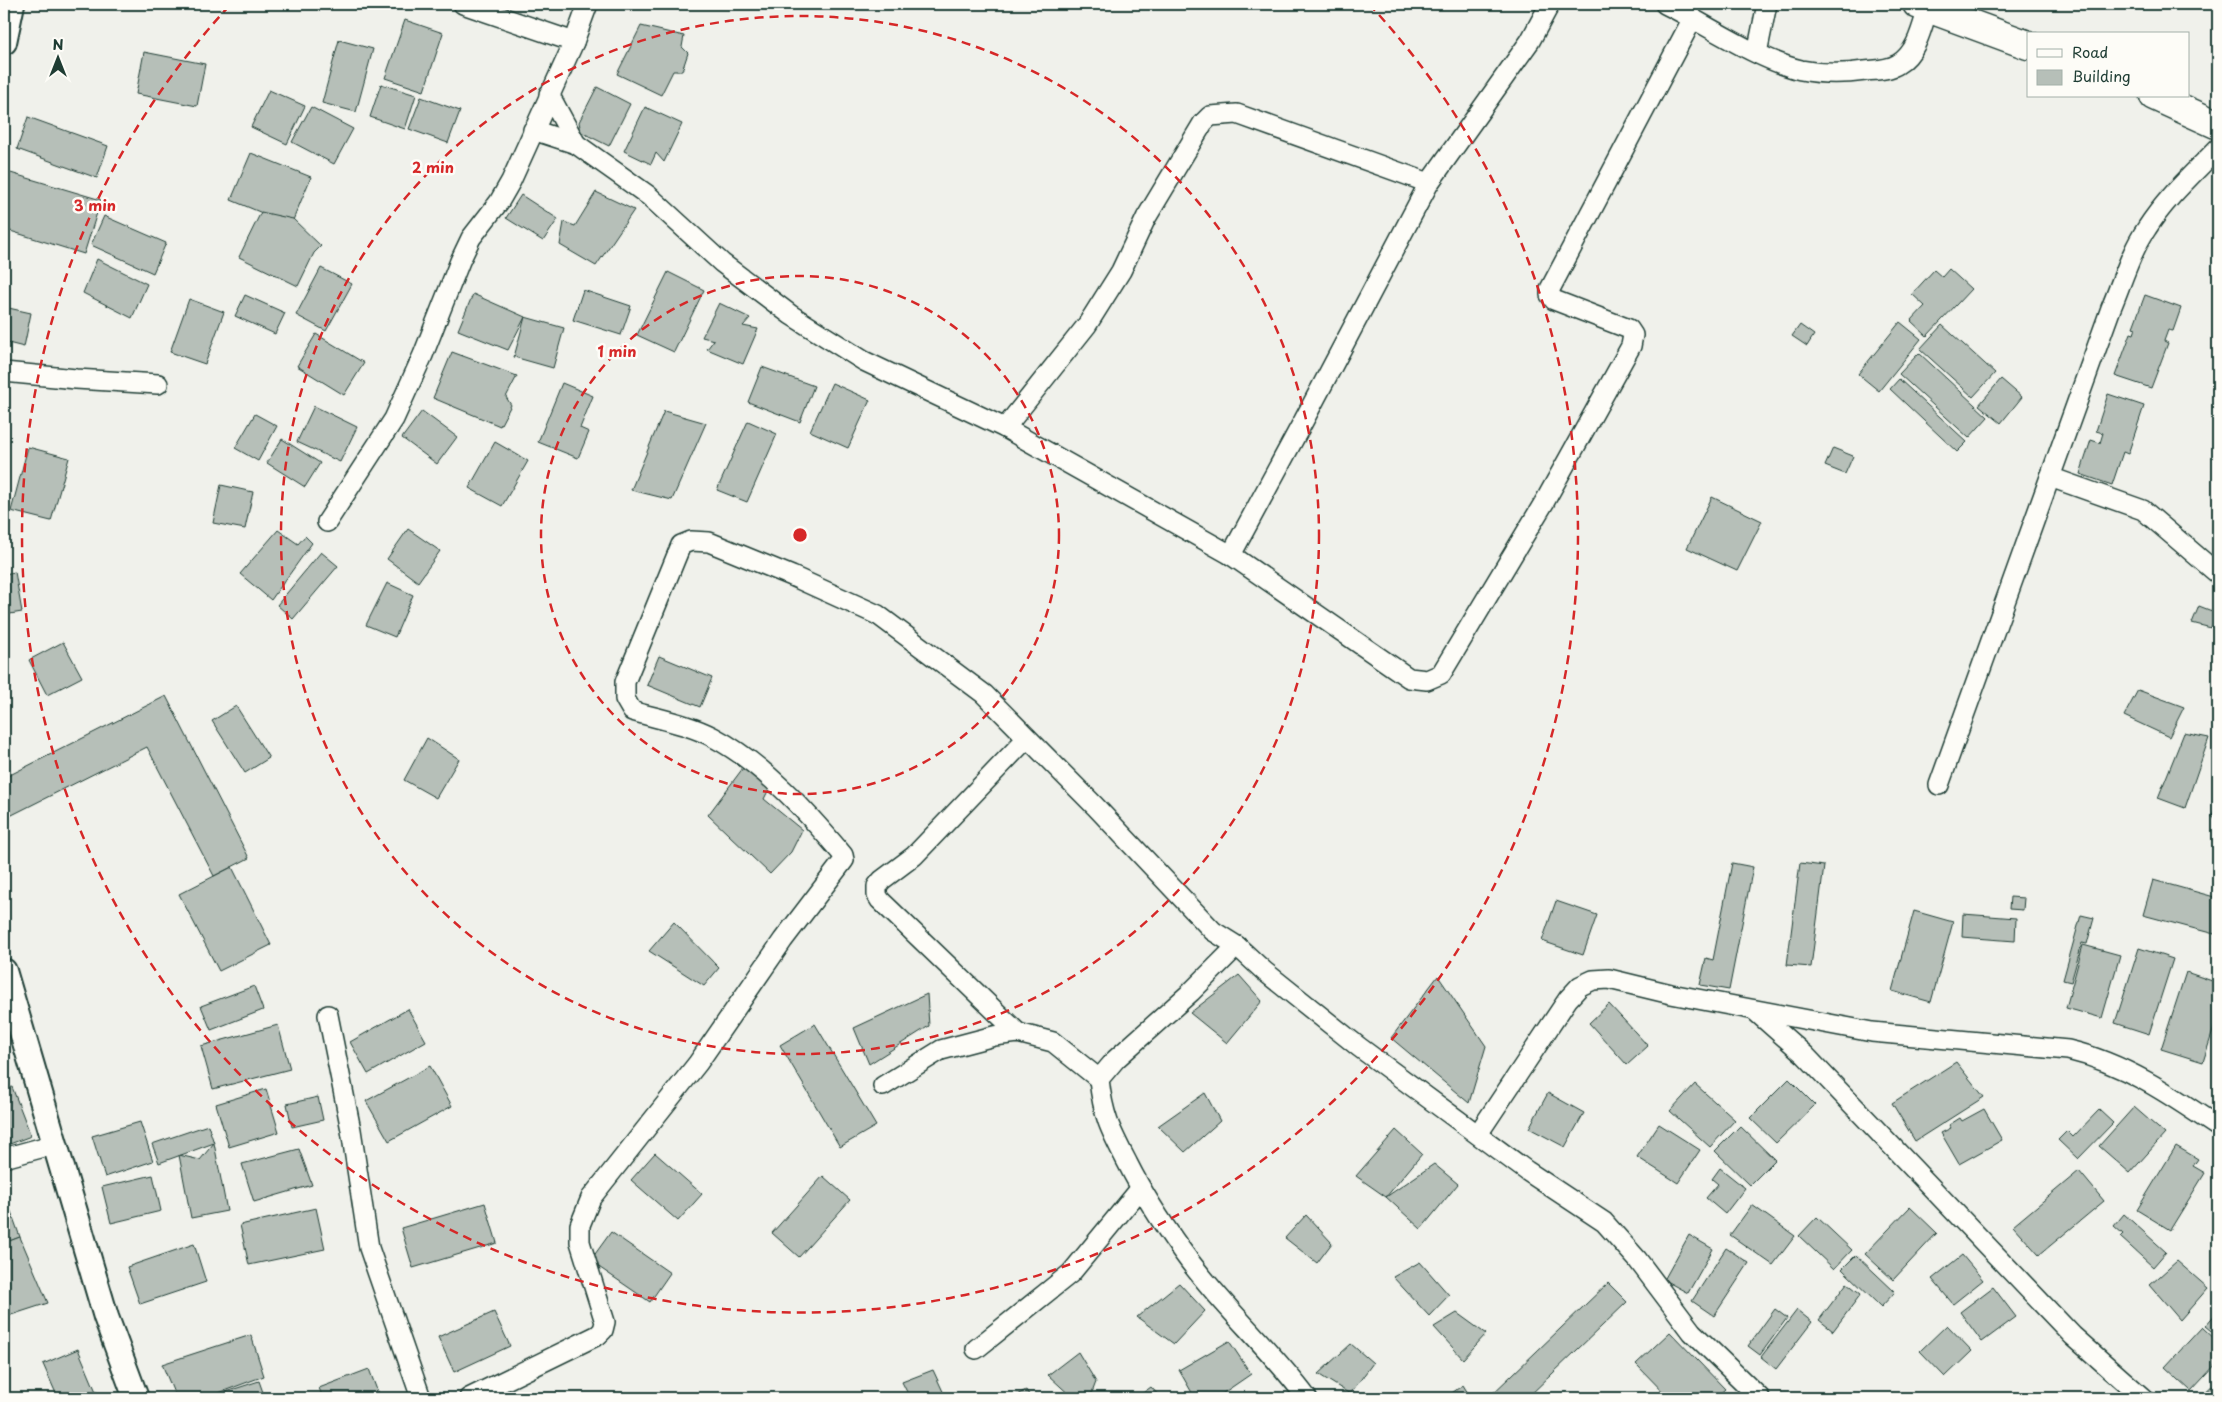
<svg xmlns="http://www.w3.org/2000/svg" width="2222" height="1402" font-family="'Playpen Sans',sans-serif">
	<rect width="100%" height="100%" fill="#f0f1eb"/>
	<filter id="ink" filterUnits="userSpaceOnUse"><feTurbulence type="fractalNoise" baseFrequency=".02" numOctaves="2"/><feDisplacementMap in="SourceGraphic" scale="10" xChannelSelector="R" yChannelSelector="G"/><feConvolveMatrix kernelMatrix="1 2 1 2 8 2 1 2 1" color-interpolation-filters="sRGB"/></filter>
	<g filter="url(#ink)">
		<g fill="#b6bfb8" stroke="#1f3d34">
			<polygon points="405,20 443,33 424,91 385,78"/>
			<polygon points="641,26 684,36 682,47 688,53 682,71 673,71 661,95 617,74"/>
			<polygon points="339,40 373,49 356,112 322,103"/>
			<polygon points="144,52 205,64 197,106 136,94"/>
			<polygon points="381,84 416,95 405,129 370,117"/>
			<polygon points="597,87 630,104 609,146 581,132 579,122"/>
			<polygon points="269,90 305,106 287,144 251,127"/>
			<polygon points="421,97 460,111 448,143 409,129"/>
			<polygon points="311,107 353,129 334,164 292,142"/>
			<polygon points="645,107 682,124 664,162 656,153 651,164 624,151"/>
			<polygon points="28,117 108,146 97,178 17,149"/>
			<polygon points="251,153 311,177 291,225 231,200"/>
			<polygon points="4,171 101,200 84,254 4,229"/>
			<polygon points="596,192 634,210 596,266 560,245 564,222 575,226"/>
			<polygon points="521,195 558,219 543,241 506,218"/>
			<polygon points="261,212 293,219 321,246 314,253 298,286 239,257"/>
			<polygon points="104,216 166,243 153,273 91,245"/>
			<polygon points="97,259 147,284 132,318 83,293"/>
			<polygon points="321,268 352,284 326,331 296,315"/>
			<polygon points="1949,269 1971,289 1927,336 1911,321 1925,306 1912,294 1934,270 1942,277"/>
			<polygon points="668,272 704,290 674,352 637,335"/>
			<polygon points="583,290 631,306 621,335 573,320"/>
			<polygon points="473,294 525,317 508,350 458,330"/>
			<polygon points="245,295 285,313 275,334 235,316"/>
			<polygon points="2145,295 2181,308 2173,331 2168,330 2164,341 2168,343 2151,388 2115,376 2131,333 2134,334 2136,328 2133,327"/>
			<polygon points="189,299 224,312 205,364 170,352"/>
			<polygon points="719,303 750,318 743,326 758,329 743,364 707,349 714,340 702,337"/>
			<polygon points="4,307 31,313 24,347 4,342"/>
			<polygon points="525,317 564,328 553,368 514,357"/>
			<polygon points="1900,322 1921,339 1879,391 1858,374"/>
			<polygon points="1800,325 1814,335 1807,346 1792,336"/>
			<polygon points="1942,325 1995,373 1973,397 1920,349"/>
			<polygon points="316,334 364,363 344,395 297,366"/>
			<polygon points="452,352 517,376 506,397 511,405 500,426 433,398"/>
			<polygon points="1919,353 1988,417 1969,438 1899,374"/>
			<polygon points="762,367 814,386 800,422 748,402"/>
			<polygon points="1899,379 1967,442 1957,452 1890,389"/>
			<polygon points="2001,379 2022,397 2001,423 1979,405"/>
			<polygon points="562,383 593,396 580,428 589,432 578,458 538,442"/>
			<polygon points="832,383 870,400 848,448 810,431"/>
			<polygon points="2108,394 2144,406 2128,454 2123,452 2112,485 2080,474 2091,440 2100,443 2103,433 2096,431"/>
			<polygon points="314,406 357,427 340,462 297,442"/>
			<polygon points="422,411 457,437 437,464 402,438"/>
			<polygon points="664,411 706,423 672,500 631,490"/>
			<polygon points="255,414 277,426 258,461 235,448"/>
			<polygon points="748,421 777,434 747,502 717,490"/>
			<polygon points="282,439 320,463 305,487 267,463"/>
			<polygon points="495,442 528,461 502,506 469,488"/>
			<polygon points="28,447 69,458 51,521 11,511"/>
			<polygon points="1833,448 1853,456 1845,474 1825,466"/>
			<polygon points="221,485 253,492 245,529 213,523"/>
			<polygon points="1712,497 1762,521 1737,571 1687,548"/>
			<polygon points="408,529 440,551 418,582 387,559"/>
			<polygon points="278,530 298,544 305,536 312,543 271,600 240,574"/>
			<polygon points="321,552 338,566 293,619 277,605"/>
			<polygon points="15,572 22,612 4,615 4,574"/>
			<polygon points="387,583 413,595 395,637 366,625"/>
			<polygon points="2199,606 2217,613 2211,628 2192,623"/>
			<polygon points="63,642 82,677 47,695 29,660"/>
			<polygon points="659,656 712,678 700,707 647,685"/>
			<polygon points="2138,690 2184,707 2169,737 2124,716"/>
			<polygon points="166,696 249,858 214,876 147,747 4,819 4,778"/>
			<polygon points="236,706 269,758 245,773 212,721"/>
			<polygon points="2184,733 2209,738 2185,808 2158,798"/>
			<polygon points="427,738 459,759 436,798 404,780"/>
			<polygon points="743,768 770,787 764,799 802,830 791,852 770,874 708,815"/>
			<polygon points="2218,799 2218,820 2212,817"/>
			<polygon points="1732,863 1753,867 1729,990 1700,985 1706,958 1713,960"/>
			<polygon points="1800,863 1824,866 1811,967 1787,965"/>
			<polygon points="232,867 271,945 219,971 179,894"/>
			<polygon points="2153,880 2218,898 2218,935 2143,915"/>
			<polygon points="2010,897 2024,898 2023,910 2009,909"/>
			<polygon points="1556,901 1597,915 1583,955 1542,941"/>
			<polygon points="1914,911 1953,922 1931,1002 1892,991"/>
			<polygon points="1963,914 2016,918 2015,941 1962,937"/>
			<polygon points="2081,915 2094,918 2087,944 2082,943 2071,982 2063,980"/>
			<polygon points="674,922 719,968 704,986 649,951"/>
			<polygon points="2083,945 2120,955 2102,1018 2066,1008"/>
			<polygon points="2139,948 2173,959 2149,1034 2115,1023"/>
			<polygon points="2186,972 2218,983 2218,1015 2203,1062 2161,1049"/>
			<polygon points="1239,975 1262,1001 1227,1043 1190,1013"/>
			<polygon points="1438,976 1486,1046 1469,1103 1391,1038"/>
			<polygon points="254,986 263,1010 211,1030 201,1006"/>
			<polygon points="927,994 929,1026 869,1064 854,1028"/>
			<polygon points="1609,1004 1648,1046 1627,1065 1589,1023"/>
			<polygon points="408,1009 426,1041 368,1074 350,1042"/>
			<polygon points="815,1024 876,1126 840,1147 780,1045"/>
			<polygon points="278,1025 290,1069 213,1089 201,1046"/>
			<polygon points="1956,1062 1984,1097 1915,1141 1892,1103"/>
			<polygon points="430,1066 452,1106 389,1141 366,1101"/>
			<polygon points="1789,1079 1815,1105 1776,1143 1750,1118"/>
			<polygon points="1695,1084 1735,1120 1710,1147 1670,1111"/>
			<polygon points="12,1087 31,1136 7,1145 4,1137 4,1090"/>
			<polygon points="266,1089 279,1132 229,1147 216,1104"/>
			<polygon points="1205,1093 1220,1121 1185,1152 1158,1126"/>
			<polygon points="1548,1093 1584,1113 1565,1147 1529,1128"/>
			<polygon points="318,1097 323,1120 292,1127 287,1104"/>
			<polygon points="2134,1107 2165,1134 2130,1173 2099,1146"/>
			<polygon points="1984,1109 2002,1140 1959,1164 1941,1133 1951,1128 1949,1125 1960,1118 1962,1121"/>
			<polygon points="2099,1110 2113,1123 2078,1159 2058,1140 2067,1131 2073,1137"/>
			<polygon points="140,1122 153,1161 105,1177 92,1136"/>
			<polygon points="1659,1124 1700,1150 1678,1183 1637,1157"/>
			<polygon points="208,1125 214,1143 159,1163 152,1144"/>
			<polygon points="1740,1126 1775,1160 1750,1185 1715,1151"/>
			<polygon points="1396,1130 1422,1154 1386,1197 1356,1176"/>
			<polygon points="214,1143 227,1211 191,1218 179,1155 200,1160"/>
			<polygon points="2176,1146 2198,1159 2193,1166 2205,1173 2170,1230 2137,1210"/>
			<polygon points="299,1149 312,1185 254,1202 242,1164"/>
			<polygon points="655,1153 702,1194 678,1221 631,1180"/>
			<polygon points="1434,1164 1458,1184 1421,1229 1386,1197"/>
			<polygon points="1720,1168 1745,1188 1725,1214 1706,1198 1718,1184 1712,1179"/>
			<polygon points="2079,1171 2104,1201 2039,1255 2013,1226"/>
			<polygon points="153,1175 161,1211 111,1223 102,1187"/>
			<polygon points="823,1176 850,1200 799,1257 772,1233"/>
			<polygon points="4,1192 20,1237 4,1243"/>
			<polygon points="485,1203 497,1243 413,1268 401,1228"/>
			<polygon points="1752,1205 1795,1236 1773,1265 1730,1235"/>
			<polygon points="1910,1207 1937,1233 1893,1280 1865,1254"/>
			<polygon points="316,1208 325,1249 249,1265 240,1225"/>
			<polygon points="2124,1214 2166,1252 2153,1267 2120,1237 2123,1234 2114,1226"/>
			<polygon points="1306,1215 1332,1243 1317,1263 1285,1238"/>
			<polygon points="1817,1217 1852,1250 1834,1269 1799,1236"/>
			<polygon points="611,1232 670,1273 650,1302 590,1261"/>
			<polygon points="1689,1235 1713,1249 1688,1293 1664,1280"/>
			<polygon points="20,1237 48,1303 5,1317 4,1243"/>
			<polygon points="194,1244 206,1282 140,1304 127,1267"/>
			<polygon points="1726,1248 1749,1263 1714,1316 1692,1301"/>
			<polygon points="1856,1255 1895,1292 1881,1307 1842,1269"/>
			<polygon points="1962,1255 1983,1280 1953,1304 1932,1279"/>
			<polygon points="2177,1261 2208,1288 2180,1320 2150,1285"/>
			<polygon points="1420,1262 1449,1295 1429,1316 1393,1277"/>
			<polygon points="1179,1283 1205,1311 1174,1344 1137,1317"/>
			<polygon points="1608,1283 1627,1302 1527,1398 1488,1398"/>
			<polygon points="1847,1283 1861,1294 1833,1331 1819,1320"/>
			<polygon points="1993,1287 2016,1317 1982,1342 1960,1312"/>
			<polygon points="1775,1309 1787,1318 1760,1355 1748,1346"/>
			<polygon points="1797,1310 1812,1322 1776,1369 1761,1357"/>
			<polygon points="2218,1311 2218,1331 2216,1335 2205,1326"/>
			<polygon points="494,1312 510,1346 454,1372 438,1337"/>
			<polygon points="1457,1313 1486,1334 1463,1359 1434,1327"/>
			<polygon points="1947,1325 1972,1351 1945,1377 1920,1351"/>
			<polygon points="2202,1327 2218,1342 2218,1362 2191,1391 2165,1367"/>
			<polygon points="1670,1332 1725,1389 1715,1398 1669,1398 1636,1364"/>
			<polygon points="251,1335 264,1376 205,1398 176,1398 162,1364"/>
			<polygon points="1229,1341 1251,1374 1216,1398 1195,1398 1179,1370"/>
			<polygon points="1351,1344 1373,1363 1350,1394 1318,1374"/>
			<polygon points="78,1349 97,1394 88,1398 58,1398 43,1364"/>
			<polygon points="1078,1352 1096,1382 1090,1398 1073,1398 1048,1375"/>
			<polygon points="369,1369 380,1398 323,1398 319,1388"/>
			<polygon points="933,1370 946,1398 910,1398 902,1382"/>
			<polygon points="2218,1380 2218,1398 2199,1398"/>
			<polygon points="259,1381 265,1398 207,1398"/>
			<polygon points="1463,1385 1471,1398 1445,1398"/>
			<polygon points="1151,1387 1161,1398 1136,1398"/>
			<polygon points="1026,1390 1031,1398 1011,1398"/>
		</g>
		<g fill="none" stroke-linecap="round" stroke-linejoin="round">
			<defs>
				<g id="minor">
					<polyline points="463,4 574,42"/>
					<path d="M 1665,4 C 1706,24 1758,60 1801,70 C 1821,74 1845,74 1865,71 C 1876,70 1889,70 1898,64 C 1917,53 1922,27 1928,8"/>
					<polyline points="1757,53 1767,4"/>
					<polyline points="549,94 576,144"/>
					<polyline points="533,130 576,144 617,173 649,196 722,263 791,315 864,361 1005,428 1231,555 1409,678 1427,680 1441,674 1545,501 1631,346 1633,335 1629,329 1554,300 1550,295 1550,289 1693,18"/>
					<polyline points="4,372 76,379 158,384"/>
					<polyline points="1005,428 1087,325 1121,271 1146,218 1203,123 1210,116 1237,114 1429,183"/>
					<polyline points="2050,477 2143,510 2218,574"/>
					<polyline points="327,522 394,419 423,355 460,261 471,238 499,202 511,181 574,42 588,4"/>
					<polyline points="1231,555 1304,420 1429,183 1530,41 1550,4"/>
					<path d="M 1939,785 L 2111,308 C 2122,282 2131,251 2147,228 C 2166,198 2194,173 2218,148"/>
					<path d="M 1237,946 L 1191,992 L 1116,1059 L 1099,1079 C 1103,1117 1111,1131 1128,1164 C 1143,1194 1162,1223 1182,1251 C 1219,1303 1268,1346 1307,1398"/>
					<polyline points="1754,1010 1805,1055 2073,1336 2143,1398"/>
					<polyline points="328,1015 351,1130 369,1248 421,1398"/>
					<polyline points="1018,1033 880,900 877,895 877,886 882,880 914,856 1027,738"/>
					<polyline points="883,1086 941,1050 994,1036 1018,1033 1053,1042 1099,1079"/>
					<path d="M 1478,1134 L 1568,999 L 1580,986 L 1593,980 L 1609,979 L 1671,994 L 1872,1032 L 2068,1050 C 2124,1063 2171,1095 2218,1127"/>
					<polyline points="4,1158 55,1144"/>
					<polyline points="976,1349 1071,1273 1140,1189"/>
					<path d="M 469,1398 L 598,1335 L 603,1330 L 605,1322 L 580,1242 L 580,1225 L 591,1198 L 698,1063 L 783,940 L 844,860 L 843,855 C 806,811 764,764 713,737 C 688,724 659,719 632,711 L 625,699 L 625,682 L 681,545 L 691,541 L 709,542 L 792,576 L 878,615 L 984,694 L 1095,806 L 1213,931 L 1237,946 L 1264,971 L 1359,1047 L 1527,1171 L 1604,1222 L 1637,1259 L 1692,1332 L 1760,1398"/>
				</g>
				<g id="tertiary">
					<polyline points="4,42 12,4"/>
					<polyline points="4,971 106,1317 136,1398"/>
				</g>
				<g id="trunk">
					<polyline points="1917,4 2028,45"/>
					<polyline points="2154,96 2218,125"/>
				</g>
			</defs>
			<use href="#minor" stroke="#1f3d34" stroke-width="22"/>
			<use href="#tertiary" stroke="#1f3d34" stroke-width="28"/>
			<use href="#trunk" stroke="#1f3d34" stroke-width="31"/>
			<use href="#minor" stroke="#fdfcf7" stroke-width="19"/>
			<use href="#tertiary" stroke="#fdfcf7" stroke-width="24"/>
			<use href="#trunk" stroke="#fdfcf7" stroke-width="28"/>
		</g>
	</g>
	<g fill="none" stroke="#d62828" stroke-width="2.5" stroke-dasharray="9 6">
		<circle cx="800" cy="535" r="259"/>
		<circle cx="800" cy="535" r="519"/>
		<path d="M1369 4A778 778 0 1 1 231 4"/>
	</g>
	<circle cx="800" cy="535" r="8" fill="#d62828" stroke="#fdfcf7" stroke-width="2.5"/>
	<g font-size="15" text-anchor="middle" font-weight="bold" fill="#d62828" stroke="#fdfcf7" stroke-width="5" stroke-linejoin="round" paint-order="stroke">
		<text x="433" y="173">2 min</text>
		<text x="95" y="211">3 min</text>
		<text x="617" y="357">1 min</text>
	</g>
	<rect width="2222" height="1402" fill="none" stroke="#fdfcf7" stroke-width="20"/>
	<rect x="10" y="10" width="2202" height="1382" fill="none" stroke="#1f3d34" stroke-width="2" filter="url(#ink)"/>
	<rect x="2027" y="32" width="162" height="65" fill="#fdfcf7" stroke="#a4b0a9"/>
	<rect x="2037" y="49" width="25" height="8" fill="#fdfcf7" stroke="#a4b0a9"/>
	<text x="2072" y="58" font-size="15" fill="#1f3d34">Road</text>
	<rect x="2037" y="70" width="25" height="15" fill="#b6bfb8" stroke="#a4b0a9"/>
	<text x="2072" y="82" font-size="15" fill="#1f3d34">Building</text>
	<g transform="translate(58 58)" stroke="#fdfcf7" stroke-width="4" paint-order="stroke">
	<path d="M0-4L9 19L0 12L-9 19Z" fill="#1f3d34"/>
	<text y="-8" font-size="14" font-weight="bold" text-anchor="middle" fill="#1f3d34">N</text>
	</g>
</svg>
